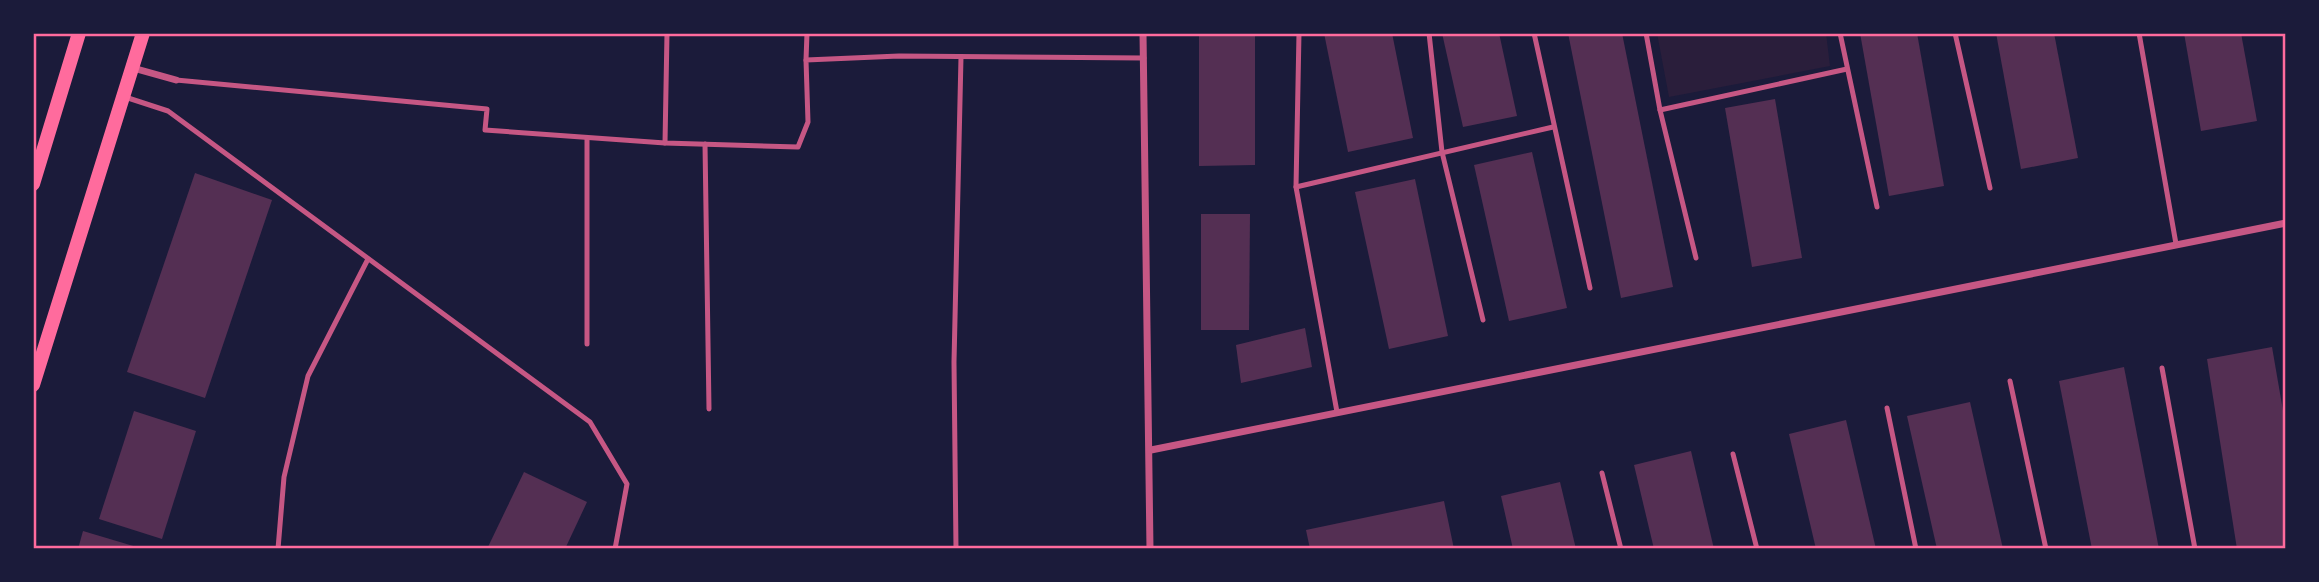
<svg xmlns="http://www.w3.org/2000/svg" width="2319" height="582" font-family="'Varela Round',sans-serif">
	<rect width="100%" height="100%" fill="#1b1b3a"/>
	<polygon fill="#2a1e3b" points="1657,33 1826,33 1830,66 1669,97"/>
	<g fill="#542f53">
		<polygon points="1199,33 1255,33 1255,165 1199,166"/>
		<polygon points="1324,33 1392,33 1413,138 1348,152"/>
		<polygon points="1442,33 1499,33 1517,116 1463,127"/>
		<polygon points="1568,33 1622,33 1673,287 1621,298"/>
		<polygon points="1860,33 1917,33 1944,186 1889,196"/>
		<polygon points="1996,33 2054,33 2078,158 2021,169"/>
		<polygon points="2184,33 2241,33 2257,121 2201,131"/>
		<polygon points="1775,99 1802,258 1752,267 1725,108"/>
		<polygon points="1532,152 1567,308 1509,321 1474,165"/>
		<polygon points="195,173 272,200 205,398 127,372"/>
		<polygon points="1415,179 1448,336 1389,349 1355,192"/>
		<polygon points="1201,214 1250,214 1249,330 1201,330"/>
		<polygon points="1305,328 1312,367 1241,383 1236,345"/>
		<polygon points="2272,347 2286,428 2286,549 2237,549 2207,359"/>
		<polygon points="2124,367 2159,549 2092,549 2059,381"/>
		<polygon points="1970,402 2003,549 1937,549 1907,416"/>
		<polygon points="134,411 196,431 162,539 99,519"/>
		<polygon points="1846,420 1876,549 1816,549 1789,434"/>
		<polygon points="1691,451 1714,549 1654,549 1634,465"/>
		<polygon points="524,472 587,502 565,549 487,549"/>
		<polygon points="1560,482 1576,549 1513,549 1501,496"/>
		<polygon points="1444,501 1454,549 1310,549 1306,530"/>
		<polygon points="83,531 140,548 140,549 78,549"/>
	</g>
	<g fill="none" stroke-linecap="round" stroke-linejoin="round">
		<g stroke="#c65784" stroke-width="5">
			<polyline points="1299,33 1296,187 1337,412"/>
			<polyline points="1429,33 1442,152 1483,320"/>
			<polyline points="1534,33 1590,288"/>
			<polyline points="1646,33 1660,110 1696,258"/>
			<polyline points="1840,33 1877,207"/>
			<polyline points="1955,33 1990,188"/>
			<polyline points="2139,33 2176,244"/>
			<polyline points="806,60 807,33"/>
			<polyline points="176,80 487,109 485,130 665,143 798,147 808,122 806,60 899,56 1144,58"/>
			<polyline points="125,97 168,111 590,422 627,484 615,549"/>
			<polyline points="1660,110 1847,69"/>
			<polyline points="587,138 587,344"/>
			<polyline points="665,143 667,33"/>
			<polyline points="705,144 709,409"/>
			<polyline points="1296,187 1553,127"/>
			<polyline points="2162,368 2195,549"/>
			<polyline points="2010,381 2046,549"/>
			<polyline points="1887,408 1916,549"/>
			<polyline points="1733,454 1757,549"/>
			<polyline points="1602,473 1621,549"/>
			<polyline points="278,549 284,477 308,376 368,259"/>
			<polyline points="956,549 954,362 961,57"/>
		</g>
		<g stroke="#c65784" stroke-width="7">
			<polyline points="1143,33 1150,549"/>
			<polyline points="133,68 176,80"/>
			<polyline points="1151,450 2286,223"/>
		</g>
		<g stroke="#ff6b9d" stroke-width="14">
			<polyline points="33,184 79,33"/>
			<polyline points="33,385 143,33"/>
		</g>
	</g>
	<rect width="2319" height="582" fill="none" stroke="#1b1b3a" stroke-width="70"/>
	<rect x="35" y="35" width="2249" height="512" fill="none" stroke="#ff6b9d" stroke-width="2.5"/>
</svg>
